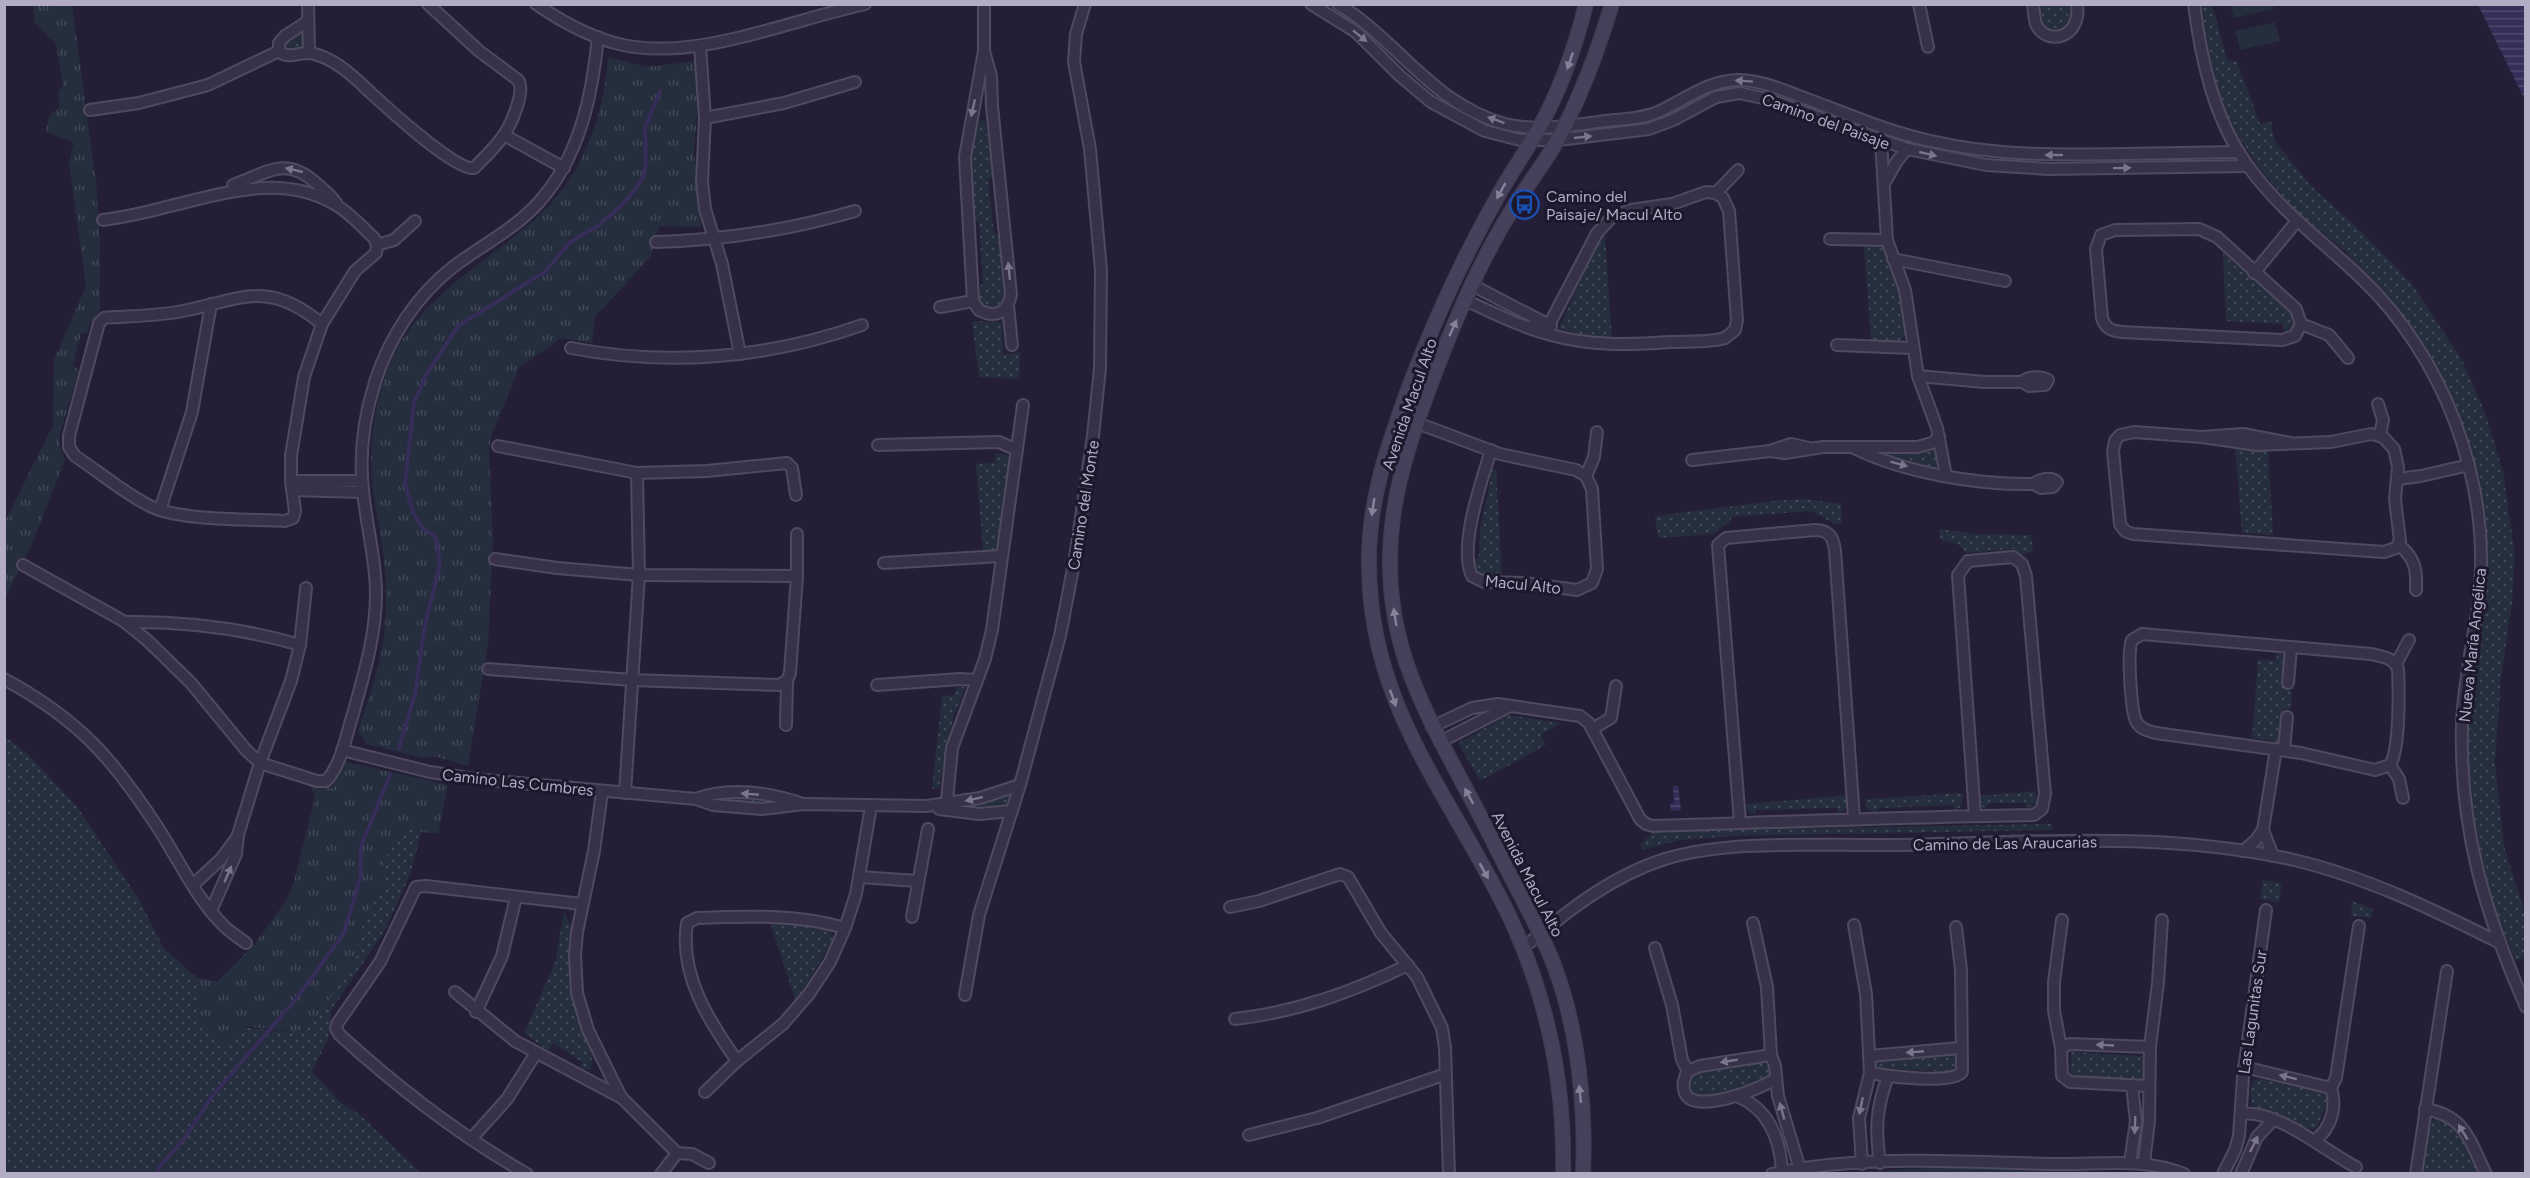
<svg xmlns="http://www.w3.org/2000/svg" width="2530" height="1178" font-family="Figtree,sans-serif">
	<defs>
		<pattern id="grass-dots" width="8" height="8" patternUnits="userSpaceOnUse" patternTransform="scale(1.5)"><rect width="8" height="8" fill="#252e3d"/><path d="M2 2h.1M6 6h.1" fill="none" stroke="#424a57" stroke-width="1.8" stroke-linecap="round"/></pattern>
		<pattern id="park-tufts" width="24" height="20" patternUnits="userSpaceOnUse" patternTransform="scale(1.5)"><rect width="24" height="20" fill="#252e3d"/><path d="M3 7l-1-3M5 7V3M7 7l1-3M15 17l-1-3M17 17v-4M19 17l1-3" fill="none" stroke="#424a57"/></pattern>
		<pattern id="water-rules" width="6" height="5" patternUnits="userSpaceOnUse" patternTransform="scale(1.5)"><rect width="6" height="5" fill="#362d58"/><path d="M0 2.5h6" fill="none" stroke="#51496e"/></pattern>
	</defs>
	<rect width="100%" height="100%" fill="#241f37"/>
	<g fill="url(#grass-dots)">
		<polygon points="2039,5 2071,5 2071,19 2067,27 2054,31 2043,24"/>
		<polygon points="2199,5 2212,5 2227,59 2237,62 2260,124 2271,121 2274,140 2310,185 2361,231 2412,284 2461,358 2484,410 2503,471 2515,555 2512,604 2501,678 2495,763 2504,846 2525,913 2525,957 2516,961 2489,896 2471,799 2467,710 2480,630 2488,559 2480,481 2464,430 2439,370 2397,310 2345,251 2297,212 2261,171 2233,128 2216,84"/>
		<polygon points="305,29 305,51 286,52 284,46"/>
		<polygon points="985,120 993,177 988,180 994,233 1001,238 1004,295 996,310 987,309 979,297 977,289 983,283 979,223 974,218 971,165 977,121"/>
		<polygon points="1600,237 1605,237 1612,339 1581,335 1559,328"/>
		<path d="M 1864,246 C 1868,246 1875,245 1879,246 C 1894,251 1904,316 1906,331 C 1903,348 1884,342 1871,341 Z"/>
		<polygon points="2223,252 2290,312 2295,323 2291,331 2285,334 2283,324 2226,321"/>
		<polygon points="972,321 1002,322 1003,355 1020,352 1019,379 979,377"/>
		<polygon points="2235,447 2268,449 2273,535 2242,533"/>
		<polygon points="1933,448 1937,452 1938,464 1932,469 1878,455 1876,450"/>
		<polygon points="996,453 1011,456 996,550 983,551 976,464 995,462"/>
		<polygon points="1490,468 1496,470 1502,576 1483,576 1477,573 1474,561 1479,556 1480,529 1491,478 1489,475"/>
		<polygon points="1807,499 1841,504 1842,524 1835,524 1811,511 1731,517 1731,523 1724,525 1714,534 1658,538 1655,516 1782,500"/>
		<polygon points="1939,529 1976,534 2031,535 2033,551 2021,555 2014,549 1966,553 1958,544 1941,540"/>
		<polygon points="2277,653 2286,654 2284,689 2292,691 2291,709 2283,709 2278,742 2252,738 2258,659 2276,661"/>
		<polygon points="957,687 966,687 954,715 939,788 932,789 942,696 954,695"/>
		<polygon points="1509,715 1561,723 1541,735 1546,745 1480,781 1458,743"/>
		<polygon points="4,736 27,753 78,808 140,901 163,947 196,977 200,1023 297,1033 358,954 357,938 384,880 383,862 403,826 421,832 410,875 385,930 331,1011 328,1040 312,1071 340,1102 359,1114 421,1173 5,1173"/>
		<polygon points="2036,791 2036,804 2027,809 2025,803 1990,803 1986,808 1980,806 1978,796"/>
		<polygon points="1012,793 1009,807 986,811 950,807 950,804 977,804"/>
		<path d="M 1963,793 L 1962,805 L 1956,811 L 1953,805 L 1880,808 L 1875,812 C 1867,810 1865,808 1865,799 Z"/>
		<polygon points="1848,795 1847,807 1839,814 1837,808 1756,810 1755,815 1747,810 1746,804"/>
		<polygon points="713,797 778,800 778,805 712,802"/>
		<polygon points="2052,824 2052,830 1731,836 1680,840 1643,850 1640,845 1652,833 1705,830"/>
		<polygon points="2263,880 2282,883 2279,902 2260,899"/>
		<polygon points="2352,901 2373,909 2371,918 2351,916"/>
		<polygon points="564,912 571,928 569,947 571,985 578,1021 592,1055 591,1070 579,1069 582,1062 553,1043 548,1051 524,1033 555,963"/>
		<polygon points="770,922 829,930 834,938 796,1002"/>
		<polygon points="2071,1052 2145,1056 2144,1080 2070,1076"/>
		<polygon points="1953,1054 1957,1062 1952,1072 1876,1068 1875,1060"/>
		<path d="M 1760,1061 L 1769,1067 L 1771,1075 L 1769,1079 C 1746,1088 1721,1097 1696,1097 L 1689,1090 L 1690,1078 L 1697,1071 Z"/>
		<polygon points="2260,1079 2325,1093 2327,1105 2316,1129 2303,1129 2252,1106 2250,1092 2254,1080"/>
		<path d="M 2435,1119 C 2458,1119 2467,1150 2476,1167 L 2476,1173 L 2421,1174 L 2430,1123 Z"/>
		<polygon points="1958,1167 2128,1173 1826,1173"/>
	</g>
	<g fill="url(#park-tufts)">
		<polygon points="33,5 72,5 96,182 100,241 100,311 90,323 87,333 81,333 73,366 79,370 60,433 59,445 65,460 32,544 5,599 5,522 53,425 54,360 86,286 69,163 74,143 46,132 49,116 60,107 58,92 63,85 56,44 34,22"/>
		<path d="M 608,57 L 647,67 L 696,61 L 699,94 L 694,149 L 701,227 L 659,226 L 651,256 L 595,317 L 592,343 L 561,338 L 519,368 L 492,434 L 489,451 L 493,540 L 488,644 L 468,766 L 433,756 L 424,758 L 366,744 L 358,732 C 367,701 380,668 384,636 C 386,621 386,606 386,591 C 386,558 379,528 374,497 C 367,453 373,400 392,359 C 421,296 483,265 533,221 C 581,180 604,118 608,57 Z"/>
		<polygon points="343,761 448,785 438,834 421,832 403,826 383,862 384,880 357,938 358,954 324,1009 297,1033 244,1026 222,1049 200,1023 196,977 217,982 254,945 286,901 294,882 315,798 311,786 332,788"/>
	</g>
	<g fill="#252e3d">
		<polygon points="2230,5 2273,5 2274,9 2234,18"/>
		<polygon points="2275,22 2280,41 2240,50 2235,31"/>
	</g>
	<g fill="url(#water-rules)">
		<polygon points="2478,5 2525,5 2525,100"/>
		<polygon points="1673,786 1678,786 1681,810 1671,811 1670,804 1674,803"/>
	</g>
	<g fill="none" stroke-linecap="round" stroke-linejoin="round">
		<g stroke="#362d58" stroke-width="4">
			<polyline points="399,748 415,694 424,629 440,565 436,537 423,528 413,513 405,483 414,403 427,373 458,326 546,271 570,242 598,226 625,202 643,178 646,164 645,128 660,91"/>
			<polyline points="157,1174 161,1165 184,1139 213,1095 296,999 344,933 361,875 361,846 390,775"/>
		</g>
		<defs>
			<g id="street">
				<polyline points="308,4 309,53"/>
				<path d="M 536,4 C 562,22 591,38 623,45 C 697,61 791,20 865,4"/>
				<path d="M 984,4 L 984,51 L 965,157 L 973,301 L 979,310 C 996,319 1007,312 1011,295 L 992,106 L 991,76 L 984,51"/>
				<polyline points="1311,4 1356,32 1400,76 1431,102 1485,131 1520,140 1558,140 1649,129 1673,120 1716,97 1739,93 1767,99 1907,149 1986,165 2048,169 2248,166"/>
				<path d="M 1338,4 C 1399,41 1432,104 1505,124 C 1538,132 1573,125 1606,121 C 1623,119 1642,119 1658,112 C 1685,100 1706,81 1738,80 C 1762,80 1785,91 1807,99 C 1848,114 1888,132 1931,141 C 1995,156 2057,155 2123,154 C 2161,153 2200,153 2239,152"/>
				<polyline points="1919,4 1928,47"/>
				<path d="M 2033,4 C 2034,11 2034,18 2036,24 C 2047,47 2082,38 2077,4"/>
				<path d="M 2194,4 C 2201,60 2214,119 2248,166 C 2280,211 2323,241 2362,279 C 2403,318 2435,369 2455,422 C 2478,483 2487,548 2477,613 C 2471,650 2464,685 2462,722 C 2459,828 2484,911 2526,1007"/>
				<polyline points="700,46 705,118 702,181 705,209 722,264 740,354"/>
				<path d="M 279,51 C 288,60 299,52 310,53 C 334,57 354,77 371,93 C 386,107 457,172 474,168 C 484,158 495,148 503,136 C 511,125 526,91 518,80 L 479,51 L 428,4"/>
				<polyline points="279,51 279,43 285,36 308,21"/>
				<polyline points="90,110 139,103 208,85 279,51"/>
				<polyline points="705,118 784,103 855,82"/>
				<polyline points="504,135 564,168"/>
				<polyline points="1881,141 1887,240 1905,290 1918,376 1937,428 1946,476"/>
				<polyline points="1885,182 1897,161 1907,149"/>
				<path d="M 233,185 C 267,173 285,155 316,183 C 323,189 331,195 336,203"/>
				<polyline points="1716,193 1738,170"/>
				<path d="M 103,220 C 125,217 148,212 170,206 C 225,193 283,173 336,205 C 350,213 362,227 374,238 L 377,245 L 376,253 L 355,271 L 322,324 L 304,377 L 291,456 L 291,481 L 295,511 L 293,518 L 285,521 C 250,519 183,521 152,507 C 128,496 98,471 75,456 L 69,447 L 69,436 L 99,323 L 104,318 C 130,316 157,316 183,311 C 242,299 268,279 322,324"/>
				<path d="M 2199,229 L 2217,237 L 2296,309 L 2301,324 L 2295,336 L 2282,340 L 2122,332 C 2111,331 2105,328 2102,318 L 2096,249 L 2101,235 L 2115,230 Z"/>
				<polyline points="1830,239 1887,240"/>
				<path d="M 656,242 C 725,240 790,230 855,211"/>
				<polyline points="377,245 394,240 415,221"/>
				<polyline points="1893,259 2005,281"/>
				<polyline points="2254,273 2296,222"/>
				<polyline points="1472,285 1551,326"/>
				<path d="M 1465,300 C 1493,313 1521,327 1551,335 C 1590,346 1630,345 1670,342 C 1688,341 1708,343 1725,338 L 1735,330 L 1737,320 L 1729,211 L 1723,198 L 1716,193 L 1706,192 L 1672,204 L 1631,210 L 1612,217 L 1597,233 L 1549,325 L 1527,327"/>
				<polyline points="1008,306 1012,345"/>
				<polyline points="940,307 973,301"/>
				<polyline points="2301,324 2329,335 2348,358"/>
				<polyline points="1837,345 1912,348"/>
				<path d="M 571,348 C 669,367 769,358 862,325"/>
				<path d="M 1918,376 L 1984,382 L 2023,382 L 2029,386 L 2045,385 L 2048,380 C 2042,376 2027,376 2023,382"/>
				<polyline points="2378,404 2383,420 2380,435"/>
				<path d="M 1417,423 L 1500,454 L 1576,470 L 1586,476 L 1592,489 L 1597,569 L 1592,583 L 1577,590 L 1524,583 L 1484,582 L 1472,576 C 1458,547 1482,480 1491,450"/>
				<polyline points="2202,437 2257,445 2331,442 2371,434 2383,437 2394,449 2398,467 2395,499 2400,541 2396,548 2384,552 2133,534 2125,531 2120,524 2113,451 2115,441 2120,435 2134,432 2202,437 2243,434 2290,443"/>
				<polyline points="878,445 999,442 1017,450"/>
				<polyline points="498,446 637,473 707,471 787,463 792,468 796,495"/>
				<path d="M 1854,448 C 1905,473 1977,485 2034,484 L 2041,488 L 2053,487 L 2057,482 C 2051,476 2039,479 2034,484"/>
				<polyline points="1770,451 1785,453 1823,447 1917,447 1932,443 1939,437"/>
				<polyline points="1692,460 1770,451 1791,444 1809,448"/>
				<polyline points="1586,476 1594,457 1597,432"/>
				<polyline points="2398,479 2421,476 2469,465"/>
				<polyline points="291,481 362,481"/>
				<polyline points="292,490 363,492"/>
				<polyline points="160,510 192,412 211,304"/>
				<path d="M 2398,544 C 2415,558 2417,569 2416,590"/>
				<polyline points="495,559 557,568 639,575 797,576"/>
				<polyline points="884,563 1001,556"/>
				<path d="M 23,565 L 125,622 L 148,641 L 191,683 L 246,750 L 260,763 L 317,781 L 326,781 C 342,764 346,735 353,714 C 364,674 376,635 376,594 C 376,558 366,525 363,490 C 359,454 364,417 375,382 C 389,338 416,296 453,267 C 482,245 515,229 539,202 C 580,156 592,96 598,37"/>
				<path d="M 125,622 C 185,621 242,628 300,645"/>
				<path d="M 2142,634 L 2371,654 C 2382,657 2393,657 2398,669 C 2399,690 2400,749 2390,765 L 2375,770 L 2301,753 L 2156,733 C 2148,731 2140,729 2136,721 C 2131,710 2127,651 2132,640 Z"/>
				<polyline points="2396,664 2409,640"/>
				<polyline points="488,669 632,680 779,685 787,681"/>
				<path d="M 4,679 C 80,720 114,760 160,831 C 179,861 198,901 224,926 C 230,932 238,937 246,943"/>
				<polyline points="2288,683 2291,648"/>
				<polyline points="877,685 960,679 976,680"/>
				<polyline points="786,725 787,681 790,673 797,576 797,534"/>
				<path d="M 1432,727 L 1472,708 L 1498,704 L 1580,716 L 1589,723 L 1640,819 L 1646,824 L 1653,826 C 1780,822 1907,817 2034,815 L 2042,809 L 2045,794 L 2026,576 L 2022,564 L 2013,557 L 1968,561 L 1958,575 L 1975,816"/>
				<polyline points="1592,729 1611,718 1616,686"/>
				<polyline points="1440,742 1510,706"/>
				<polyline points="342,750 430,772 475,779 696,799 713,805 762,809 804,804 927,806 980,798 1020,785"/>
				<polyline points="2284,750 2287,717"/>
				<polyline points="2390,765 2399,779 2403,798"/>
				<polyline points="602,792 594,851 577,932 575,956 577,993 588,1030 621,1097 677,1153 692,1154 709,1163"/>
				<polyline points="625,793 639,575 637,473"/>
				<path d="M 696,799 C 729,786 771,793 803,804"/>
				<polyline points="939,809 979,814 1012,811"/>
				<polyline points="946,810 952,748 985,659 992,630 1023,405"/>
				<path d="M 1740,822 L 1718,545 L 1726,538 L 1815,530 C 1829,530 1833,537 1835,550 L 1854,818"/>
				<polyline points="2263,830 2273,856"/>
				<polyline points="2243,851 2255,841 2263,830 2276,749"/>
				<polyline points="859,877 918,881"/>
				<polyline points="194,884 221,859 238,836"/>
				<polyline points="1230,907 1259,901 1340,874 1348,877 1381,933 1417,977 1442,1028 1445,1048 1449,1174"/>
				<polyline points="211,911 236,854 238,835 260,763 291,681 300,645 306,588"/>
				<polyline points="912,917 928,829"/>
				<polyline points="2062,920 2054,982 2054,1011 2061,1048 2062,1076 2070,1082 2148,1086"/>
				<polyline points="1753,923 1767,987 1771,1055 1775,1066 1778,1096 1800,1169"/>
				<polyline points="1854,925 1866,994 1870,1073 1859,1118 1862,1164"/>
				<path d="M 1523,948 C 1566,912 1611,876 1665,859 C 1731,839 1821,846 1890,845 C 2024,843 2162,830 2294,860 C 2366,877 2432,909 2498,942"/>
				<polyline points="1655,948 1672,1005 1682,1060 1688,1071"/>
				<polyline points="455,992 515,1041 620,1097"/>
				<polyline points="965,995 979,915 1020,785 1060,636 1075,558 1093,436 1100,368 1101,270 1090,149 1074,62 1076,34 1085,4"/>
				<polyline points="476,1012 502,956 516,897"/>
				<path d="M 1235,1019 C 1297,1012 1352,992 1408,965"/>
				<polyline points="2061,1048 2070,1044 2150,1047"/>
				<polyline points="1869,1056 1960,1048"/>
				<path d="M 737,1061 C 709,1021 679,975 687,923 L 697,918 C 746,916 798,914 845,928"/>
				<polyline points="2244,1067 2331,1088"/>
				<path d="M 1688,1071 C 1684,1077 1682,1086 1685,1093 C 1694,1115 1762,1089 1776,1078"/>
				<polyline points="1688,1071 1700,1066 1771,1055"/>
				<path d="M 1870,1073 C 1887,1076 1951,1085 1962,1072 L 1961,970 L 1956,927"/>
				<polyline points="705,1092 737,1061 783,1024 809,994 830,962 845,928 856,894 871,806"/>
				<path d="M 1737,1096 C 1769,1109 1780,1138 1782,1171"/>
				<path d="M 2425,1109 C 2466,1116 2469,1140 2486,1174"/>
				<path d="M 2241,1114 C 2277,1109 2325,1151 2356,1167"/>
				<polyline points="1249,1135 1317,1118 1446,1074"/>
				<polyline points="471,1139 507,1099 536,1053"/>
				<path d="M 2315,1140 C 2332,1128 2337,1106 2331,1088 L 2336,1078 L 2359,926"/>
				<path d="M 1880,1163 C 1875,1129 1876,1109 1888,1076"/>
				<polyline points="2130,1163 2136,1121 2132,1086"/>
				<polyline points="2144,1163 2149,1121 2150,1047 2158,983 2162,920"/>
				<path d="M 527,1174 C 459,1135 398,1088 340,1035 L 336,1029 L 337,1024 L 380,962 L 416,887 L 426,886 L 582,904"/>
				<polyline points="661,1174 677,1153"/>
				<path d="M 1772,1174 C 1866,1153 1968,1163 2063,1164 C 2104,1164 2145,1158 2184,1174"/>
				<polyline points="2223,1174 2235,1150 2239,1136 2243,1077 2266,910"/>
				<polyline points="2241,1174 2257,1137 2273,1120"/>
				<polyline points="2416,1174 2447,971"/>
			</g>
			<g id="secondary">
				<path d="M 1563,1174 C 1565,1087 1548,1001 1512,922 C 1454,798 1369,710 1369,564 C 1368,501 1388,445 1409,387 C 1435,318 1466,251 1503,187 C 1515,167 1528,148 1539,128 C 1561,89 1575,48 1586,4"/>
				<path d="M 1583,1174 C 1586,1108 1578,1029 1555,968 C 1546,942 1532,918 1520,894 C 1502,860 1486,826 1468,793 C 1422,706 1383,640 1391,537 C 1395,480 1415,426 1435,373 C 1456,317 1481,259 1513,208 C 1527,185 1545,163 1558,139 C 1581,97 1598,50 1612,4"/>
			</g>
		</defs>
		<use href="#street" stroke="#4f4a5f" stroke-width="14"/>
		<use href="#secondary" stroke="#3d394e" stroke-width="16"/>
		<use href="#street" stroke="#373247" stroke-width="10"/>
		<use href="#secondary" stroke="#47405b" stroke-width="14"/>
	</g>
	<defs><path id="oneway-solid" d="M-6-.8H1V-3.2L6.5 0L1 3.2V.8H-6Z" transform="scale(1.5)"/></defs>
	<g fill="#7b758c">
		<use href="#oneway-solid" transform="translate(1360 36) rotate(39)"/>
		<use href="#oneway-solid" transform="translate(1744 81) rotate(-176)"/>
		<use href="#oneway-solid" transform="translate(973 108) rotate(103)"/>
		<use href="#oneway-solid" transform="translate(1496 120) rotate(-160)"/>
		<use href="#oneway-solid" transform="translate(1583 137) rotate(-6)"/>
		<use href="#oneway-solid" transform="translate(1928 154) rotate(13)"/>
		<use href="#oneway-solid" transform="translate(2054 155) rotate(180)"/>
		<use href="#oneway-solid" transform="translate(2122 168) rotate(-1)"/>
		<use href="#oneway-solid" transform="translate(294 170) rotate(-167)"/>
		<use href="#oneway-solid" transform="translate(1009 271) rotate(-96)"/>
		<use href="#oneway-solid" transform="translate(1899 464) rotate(15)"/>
		<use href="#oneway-solid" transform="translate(750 794) rotate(-175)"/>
		<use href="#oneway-solid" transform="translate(974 799) rotate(167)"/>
		<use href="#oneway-solid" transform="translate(228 874) rotate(-67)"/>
		<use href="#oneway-solid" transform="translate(2105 1045) rotate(-177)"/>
		<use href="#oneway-solid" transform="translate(1915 1052) rotate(175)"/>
		<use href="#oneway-solid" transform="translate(1729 1061) rotate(171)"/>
		<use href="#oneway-solid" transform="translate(2288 1077) rotate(-166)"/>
		<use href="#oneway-solid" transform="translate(1861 1106) rotate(102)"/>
		<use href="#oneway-solid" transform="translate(1782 1111) rotate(-106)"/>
		<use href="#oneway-solid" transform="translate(2135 1125) rotate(92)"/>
		<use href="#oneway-solid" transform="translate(2463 1132) rotate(-121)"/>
		<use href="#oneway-solid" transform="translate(2254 1144) rotate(-64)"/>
	</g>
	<g fill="#87819a">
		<use href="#oneway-solid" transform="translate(1570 61) rotate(109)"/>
		<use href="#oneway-solid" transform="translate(1501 191) rotate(119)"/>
		<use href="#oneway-solid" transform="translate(1453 328) rotate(-66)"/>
		<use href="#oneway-solid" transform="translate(1373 507) rotate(99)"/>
		<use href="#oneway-solid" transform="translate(1395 617) rotate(-99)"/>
		<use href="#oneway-solid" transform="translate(1393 698) rotate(70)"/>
		<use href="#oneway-solid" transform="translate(1469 796) rotate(-118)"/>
		<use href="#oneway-solid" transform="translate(1484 871) rotate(61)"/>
		<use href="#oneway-solid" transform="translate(1580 1094) rotate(-96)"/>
	</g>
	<defs>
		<symbol id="bus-ring" viewBox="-11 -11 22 22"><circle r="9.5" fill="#1d182c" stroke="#1a4fb4" stroke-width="1.5"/><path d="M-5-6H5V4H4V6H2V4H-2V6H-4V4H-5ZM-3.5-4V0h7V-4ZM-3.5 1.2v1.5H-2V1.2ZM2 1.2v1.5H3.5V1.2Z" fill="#1a4fb4"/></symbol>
	</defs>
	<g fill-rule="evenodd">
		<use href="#bus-ring" x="1508" y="188" width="33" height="33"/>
	</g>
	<g text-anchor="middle" stroke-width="6" stroke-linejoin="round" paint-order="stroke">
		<g font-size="16" fill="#b2acc4" stroke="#1d182c">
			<text transform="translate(1826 121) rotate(20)" y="6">Camino del Paisaje</text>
			<text transform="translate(1409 404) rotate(-71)" y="6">Avenida Macul Alto</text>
			<text transform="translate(1083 505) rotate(-81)" y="6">Camino del Monte</text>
			<text transform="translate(1523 584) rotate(6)" y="6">Macul Alto</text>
			<text transform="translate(2472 645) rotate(-84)" y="6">Nueva María Angélica</text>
			<text transform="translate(518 782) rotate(6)" y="6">Camino Las Cumbres</text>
			<text transform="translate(2005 843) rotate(-1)" y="6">Camino de Las Araucarias</text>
			<text transform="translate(1528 874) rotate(63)" y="6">Avenida Macul Alto</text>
			<text transform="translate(2252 1012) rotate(-82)" y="6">Las Lagunitas Sur</text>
		</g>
		<g font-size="16" fill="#b2acc4" stroke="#1d182c" text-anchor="start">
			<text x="1546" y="202">Camino del<tspan x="1546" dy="18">Paisaje/ Macul Alto</tspan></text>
		</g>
	</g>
	<rect width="2530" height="1178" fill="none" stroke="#b2acc4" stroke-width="12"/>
</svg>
